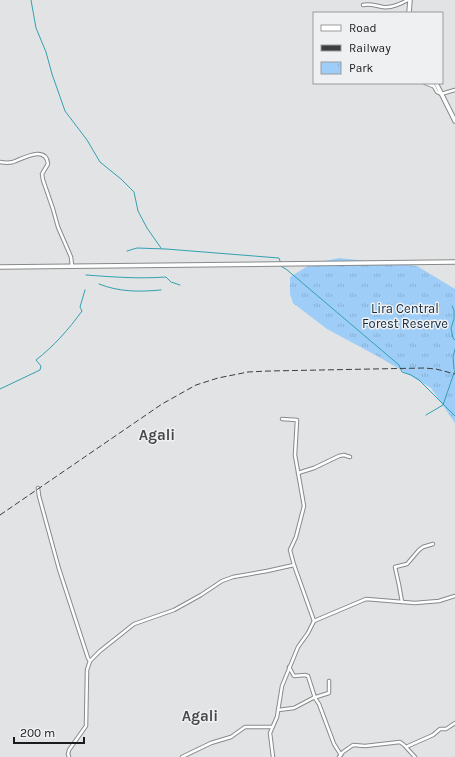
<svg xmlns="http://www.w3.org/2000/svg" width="455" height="757" font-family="Karla,sans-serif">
	<defs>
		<pattern id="park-tufts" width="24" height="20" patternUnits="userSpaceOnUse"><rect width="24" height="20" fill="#9ecef8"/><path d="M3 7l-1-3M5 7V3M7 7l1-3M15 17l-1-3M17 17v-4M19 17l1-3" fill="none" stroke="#88b0d4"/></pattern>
	</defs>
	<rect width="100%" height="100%" fill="#e2e3e4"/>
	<polygon fill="url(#park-tufts)" points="339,258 417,266 455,289 455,423 431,388 379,357 327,329 293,303 290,294 290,277 311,264"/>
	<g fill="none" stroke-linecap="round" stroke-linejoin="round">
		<g stroke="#33a0b1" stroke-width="1">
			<polyline points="31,0 36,28 46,52 52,74 65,111 87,140 100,162 121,179 134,192 138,211 147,228 161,248"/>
			<polyline points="127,251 137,248 166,249 279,258 282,267 286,269 399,365 402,372 411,375 419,380 455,416"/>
			<path d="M 86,275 C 113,277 139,279 166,277 L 171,282 L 180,285"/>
			<path d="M 99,284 C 119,292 139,292 161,290"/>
			<polyline points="452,306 454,310 454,319 451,328 453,338 455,340"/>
			<polyline points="454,369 453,357 455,349"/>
			<path d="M 0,389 L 40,370 L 41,366 L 36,360 C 54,346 69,329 82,311 L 80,307 L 85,290"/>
			<polyline points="426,415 443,405 455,370"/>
		</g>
		<defs>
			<g id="street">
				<path d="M 363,5 C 370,3 376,6 383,7 C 392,8 400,4 408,0"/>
				<polyline points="425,83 433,86"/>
				<polyline points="432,83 437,92 441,94 455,90"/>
				<path d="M 0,162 C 5,163 9,163 13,162 C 24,158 46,145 48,164 L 42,174 L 43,180 L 53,209 L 58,227 L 71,257 L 72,266"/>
				<polyline points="298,473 314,468 339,456 344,455 350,457"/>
				<polyline points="38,488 39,496 59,569 88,658 90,661"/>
				<polyline points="294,565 314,621"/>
				<polyline points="402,602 399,585 395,567 407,564 419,550 423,547 433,544"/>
				<polyline points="289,667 294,676 305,675 308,676 315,698 319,704 334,744 341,755"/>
				<polyline points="278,710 294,708 313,698 329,693 329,681"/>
				<polyline points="406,747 433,735 440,729 446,729 455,723"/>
				<polyline points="69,757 68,754 69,750 86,726 87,670 90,661 100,651 134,624 174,610 201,595 222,581 233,577 267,571 294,565 290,550 296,537 304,506 295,455 297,420 282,419"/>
				<polyline points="182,757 211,743 231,737 245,727 272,727"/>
				<polyline points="273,757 270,733 277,717 282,686 298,647 308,633 314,621 366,599 415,603 439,601 455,596"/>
				<polyline points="339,757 343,752 353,745 365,746 400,742 404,745 415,757"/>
			</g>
			<g id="secondary">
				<polyline points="409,13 410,0"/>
				<polyline points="436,83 455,121"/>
				<polyline points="0,267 455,262"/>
			</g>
		</defs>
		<use href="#street" stroke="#88898a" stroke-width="4.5"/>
		<use href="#secondary" stroke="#88898a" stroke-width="5.5"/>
		<use href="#street" stroke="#fff" stroke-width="2.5"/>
		<use href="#secondary" stroke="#fff" stroke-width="3.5"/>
		<polyline stroke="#3d3e3e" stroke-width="1" stroke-dasharray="6 3" stroke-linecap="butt" points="0,515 162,404 196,385 218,378 248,372 269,371 424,368 436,369 455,374"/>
	</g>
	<g text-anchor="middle" stroke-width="3" stroke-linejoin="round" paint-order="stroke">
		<g font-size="13" fill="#112b41" stroke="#eff0f2">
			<text x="405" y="313">Lira Central<tspan x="405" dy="15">Forest Reserve</tspan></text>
		</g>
		<g font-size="15" font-weight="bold" fill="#48494a" stroke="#eff0f2">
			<text x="157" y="440">Agali</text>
			<text x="200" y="721">Agali</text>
		</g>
	</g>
	<rect x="313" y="12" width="130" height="72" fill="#eff0f2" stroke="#9a9b9c"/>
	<rect x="321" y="25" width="20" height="6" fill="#ffffff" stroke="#9a9b9c"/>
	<text x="349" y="32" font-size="12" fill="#1a1b1b">Road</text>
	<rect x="321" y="45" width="20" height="6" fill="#3d3e3e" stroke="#9a9b9c"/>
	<text x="349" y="52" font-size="12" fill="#1a1b1b">Railway</text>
	<rect x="321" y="62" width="20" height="12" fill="url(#park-tufts)" stroke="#9a9b9c"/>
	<text x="349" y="72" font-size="12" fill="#1a1b1b">Park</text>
	<path d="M14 737v6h70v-6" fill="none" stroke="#1a1b1b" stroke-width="2"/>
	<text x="20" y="737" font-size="12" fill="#1a1b1b" stroke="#eff0f2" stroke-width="3" paint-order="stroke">200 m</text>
</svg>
